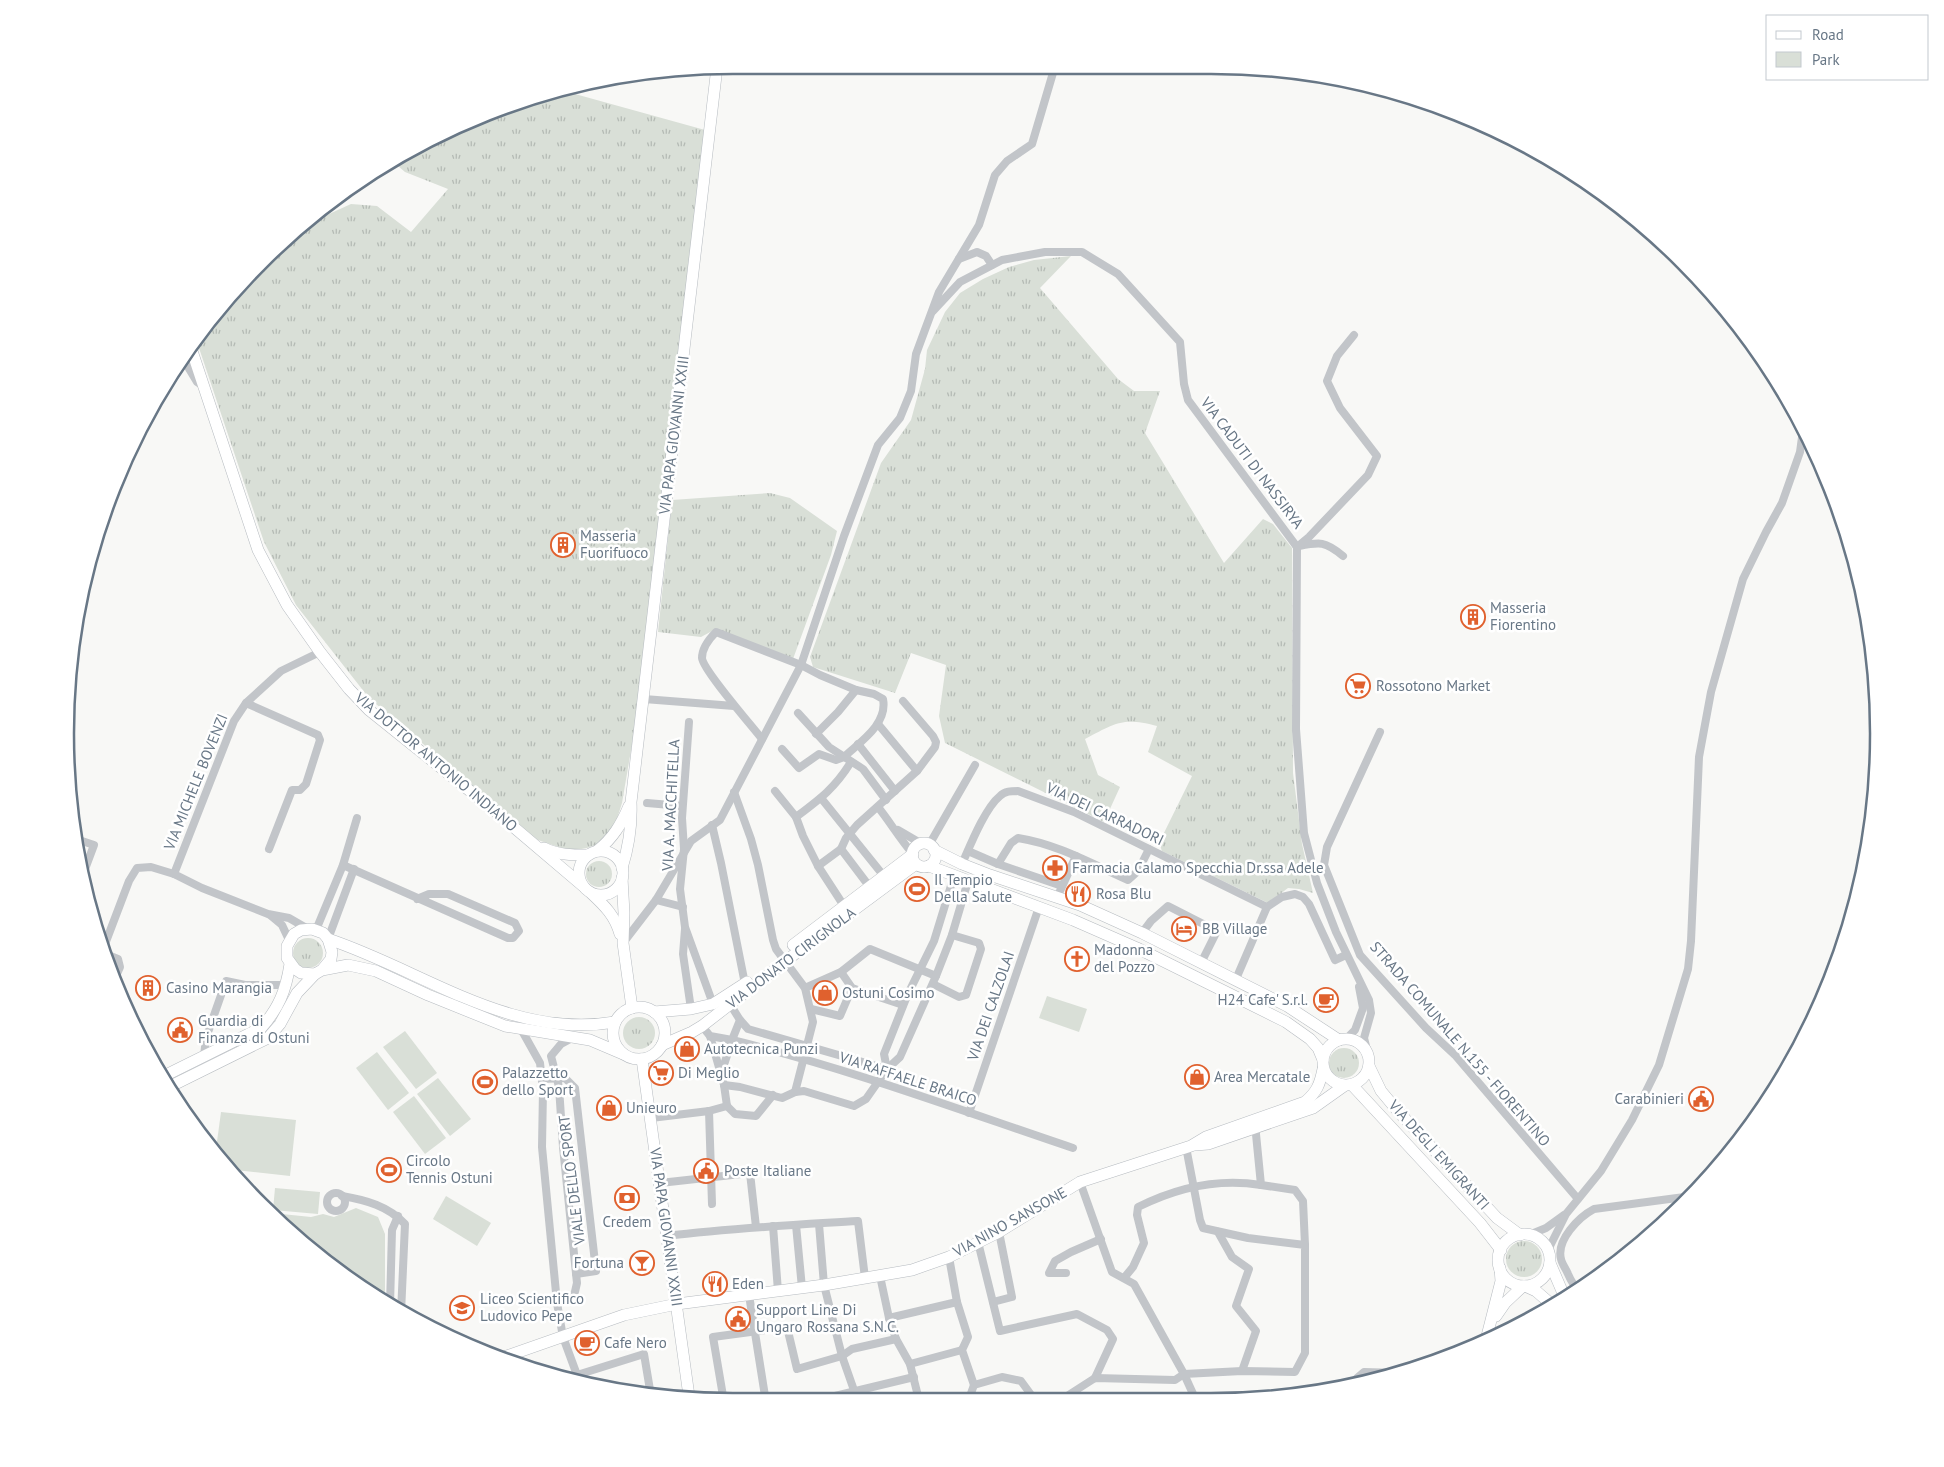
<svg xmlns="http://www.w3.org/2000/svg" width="1944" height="1467" font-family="'PT Sans',sans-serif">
	<defs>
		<pattern id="grass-tufts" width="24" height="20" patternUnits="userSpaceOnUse" patternTransform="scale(1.25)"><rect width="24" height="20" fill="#d9dfd7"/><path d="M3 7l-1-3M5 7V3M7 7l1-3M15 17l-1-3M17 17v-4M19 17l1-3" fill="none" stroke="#b4bab4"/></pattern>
	</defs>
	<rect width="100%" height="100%" fill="#f8f8f6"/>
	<g fill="url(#grass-tufts)">
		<polygon points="557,89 705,130 636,721 622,803 615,825 598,844 587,848 570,851 535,839 369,698 296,605 264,542 200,351 197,344 231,293 296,229 351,204 377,206 411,232 448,189 405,172 398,166 405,152"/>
		<path d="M 1071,256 L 1040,288 L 1118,379 L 1134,391 L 1160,391 L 1145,433 L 1224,563 L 1263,519 L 1273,524 L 1292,548 L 1293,773 L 1302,844 L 1313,893 L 1299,889 L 1288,888 L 1268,903 L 1162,851 L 1159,843 L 1192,776 L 1148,752 L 1157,726 C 1122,717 1116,723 1085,739 L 1098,775 L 1120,787 L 1104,822 L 945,743 L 939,716 L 946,665 L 911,653 L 895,693 L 813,667 L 810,657 L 881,463 L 911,420 L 925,369 L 927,350 L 945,312 L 960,293 L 983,279 L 1009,267 L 1034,260 Z"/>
		<polygon points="770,493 790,498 837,531 831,555 793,659 714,630 701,637 658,632 672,500"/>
		<circle cx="599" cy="874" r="13"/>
		<circle cx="308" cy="953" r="15"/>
		<circle cx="639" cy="1033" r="16"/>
		<circle cx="1344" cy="1063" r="15"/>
		<circle cx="1524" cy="1259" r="18"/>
	</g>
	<g fill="#d9dfd7">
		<polygon points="1047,996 1087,1009 1079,1032 1039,1018"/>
		<polygon points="405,1031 437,1073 416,1089 383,1047"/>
		<polygon points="377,1052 409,1093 388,1110 356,1068"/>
		<polygon points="438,1078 471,1119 450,1136 417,1094"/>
		<polygon points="414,1096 446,1138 425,1154 393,1112"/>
		<polygon points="221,1112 296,1120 290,1176 235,1170 216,1149"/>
		<polygon points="275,1188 320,1192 318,1214 273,1210"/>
		<polygon points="446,1196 491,1223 477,1246 433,1219"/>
		<polygon points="356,1208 378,1217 385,1234 385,1302 293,1236 272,1213 311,1217 323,1214 334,1217"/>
	</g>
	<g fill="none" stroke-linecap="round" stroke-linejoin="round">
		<defs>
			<g id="secondary">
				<polyline points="192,351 258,550 287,605 320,652 349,689 369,710 490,807 583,886"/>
				<circle cx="924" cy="855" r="12"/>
				<path d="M 544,848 C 558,855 572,855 588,855"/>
				<polyline points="934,850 962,864 990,875 1080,905 1142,933 1287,1006 1339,1040"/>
				<path d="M 597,851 C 613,838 621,825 629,806"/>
				<circle cx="601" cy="873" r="22"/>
				<polyline points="929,866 1073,920 1137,948 1250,1004 1286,1022 1310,1039 1318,1048 1323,1060"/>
				<path d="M 622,868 C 629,846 632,825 631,802 L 717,67"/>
				<polyline points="622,878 624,913 623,943 632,1008"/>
				<path d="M 591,893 C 605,906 615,916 620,934"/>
				<path d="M 328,939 C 422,970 511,1040 615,1022"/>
				<polyline points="793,945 913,854"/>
				<polyline points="322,970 331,959 332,952 328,939 323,933 312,929 301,930 294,934 287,946 287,958 295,969 301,973 315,974 322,970 348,965 376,971 428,995 505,1026 590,1040 623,1054"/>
				<circle cx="639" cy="1033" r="26"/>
				<polyline points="654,1012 691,1009 713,1004 747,982"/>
				<circle cx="1346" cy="1062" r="23"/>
				<polyline points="662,1045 692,1032 702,1026 800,950 916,864"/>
				<polyline points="642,1059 689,1396"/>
				<polyline points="1369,1066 1381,1091 1396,1109 1497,1218 1520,1235"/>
				<path d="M 164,1076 L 261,1028 C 279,1008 286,990 290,964"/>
				<polyline points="1352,1085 1480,1223 1501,1250"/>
				<polyline points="169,1087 268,1038 280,1024 297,993 315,974"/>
				<polyline points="1195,1145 1208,1144 1313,1108 1344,1086"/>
				<circle cx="1524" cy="1260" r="26"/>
				<polyline points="1550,1263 1565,1298"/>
				<polyline points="1525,1286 1536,1291 1551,1304"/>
				<polyline points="1496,1316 1505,1303 1523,1286"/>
				<polyline points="1487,1336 1501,1281 1500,1268"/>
				<path d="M 501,1358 L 624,1315 L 677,1304 L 824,1285 L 912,1270 L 949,1257 L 999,1232 L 1080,1182 L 1191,1146 L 1206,1137 L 1305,1102 C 1317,1092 1320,1084 1323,1069"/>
			</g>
		</defs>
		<use href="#secondary" stroke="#b6bbc0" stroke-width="12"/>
		<g stroke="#c2c5c9" stroke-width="8">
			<polyline points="959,259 977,252 986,256 992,265"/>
			<polyline points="933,311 960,282 1002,260 1045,252 1082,252 1118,274 1180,342 1184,384 1188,400 1297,547 1296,729 1304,833 1317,883 1336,932 1369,1000 1371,1013 1364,1038 1369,1058"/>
			<polyline points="185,362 197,382 203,386"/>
			<path d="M 1299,546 C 1320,542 1325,541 1343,556"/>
			<polyline points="1297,547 1309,537 1368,475 1377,456 1340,408 1327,381 1337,356 1354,335"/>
			<polyline points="644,699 734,706"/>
			<polyline points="246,703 318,735 320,740 306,784 300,790 292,790 269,849"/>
			<polyline points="798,713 829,747 863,769 886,800"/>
			<polyline points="689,722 682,818 684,849 680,889 685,927 713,1004"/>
			<polyline points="878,724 917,771"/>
			<polyline points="1380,732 1327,847 1324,865 1360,955 1426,1028 1455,1055 1578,1199"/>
			<path d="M 762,739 C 752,726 703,670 702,658 C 702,648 709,639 716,632 L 801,665 L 820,675 L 856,690 L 838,712 L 816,734"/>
			<polyline points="858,744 895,791"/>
			<path d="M 782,749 L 799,768 L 819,754 L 836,760 L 844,757 C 860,742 888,724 883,699 L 874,694 L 856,690"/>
			<polyline points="775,791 796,817 803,836 818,866 844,906"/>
			<polyline points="734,792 751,839 758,865 773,940 776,949 805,988 813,1022 795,1092"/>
			<polyline points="821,798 883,875"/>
			<polyline points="647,803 682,806"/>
			<path d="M 878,807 C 890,822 900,839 913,854"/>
			<path d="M 796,817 C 820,799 835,788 851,762"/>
			<polyline points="712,825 721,863 745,984"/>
			<polyline points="898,830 922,844"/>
			<polyline points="79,840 94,845 85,869"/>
			<polyline points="929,845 975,765"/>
			<polyline points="841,849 869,886"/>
			<path d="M 968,851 L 998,864 L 1011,843 L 1018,838 C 1057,844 1092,864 1128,880 L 1138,871 L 1149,849"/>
			<path d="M 962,864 C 970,846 985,808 1000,796 C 1005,791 1011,791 1018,791 L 1074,812 L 1267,907"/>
			<polyline points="998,864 1062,886"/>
			<polyline points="343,865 508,938 513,938 519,931 515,923 448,894 429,894 417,899"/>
			<polyline points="818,866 841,849 846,838 857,825 917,771 935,747 936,742 933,736 903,701"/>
			<polyline points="174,874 234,721 246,703 281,671 320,652"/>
			<polyline points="1060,891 1076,856"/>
			<polyline points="656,900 683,907"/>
			<polyline points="270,915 282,925 289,940"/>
			<polyline points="685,929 683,954 691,1009"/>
			<polyline points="316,930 343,865 357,818"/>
			<polyline points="1142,933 1151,921 1168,906 1217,931 1201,963"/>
			<polyline points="328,939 354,869"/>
			<polyline points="623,943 656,900 691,841 720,820 801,665 844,536 878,445 900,418 911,391 916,354 939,292 979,225 995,175 1007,161 1032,144 1055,66"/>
			<polyline points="102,952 129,881 137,868 151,867 174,874 202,888 268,914 289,918 308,929"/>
			<polyline points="103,953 118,959 120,967 115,978"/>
			<polyline points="841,972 852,988 903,1005"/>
			<polyline points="1236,979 1267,907 1282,897 1295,894 1303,897 1309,904 1335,960 1346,955"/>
			<polyline points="933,984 959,997 966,995 981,949 979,943 952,935"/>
			<polyline points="805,988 841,972 870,949 936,976"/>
			<polyline points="811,1009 840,1016 852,988"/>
			<polyline points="740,1020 748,1029 887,1069"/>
			<polyline points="702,1026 710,1036 732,1040 740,1020 730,1004"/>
			<polyline points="521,1029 540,1063 543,1090 542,1147 557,1303 563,1337 577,1375 644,1354 651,1396"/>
			<polyline points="710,1036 724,1085 727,1106"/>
			<polyline points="1346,1039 1355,1030 1363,1008 1359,987"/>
			<polyline points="204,1056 206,1038 226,981 245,985 286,985"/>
			<polyline points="887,1069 884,1054 907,996 934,941 954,876"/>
			<path d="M 721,1074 L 732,1040 C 848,1068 960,1110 1073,1148"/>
			<polyline points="542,1079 565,1078 575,1088 596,1271 576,1274"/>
			<polyline points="724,1085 740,1087 782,1098 795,1092 804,1091 854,1106 866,1099 887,1069 900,1057 936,976 952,935 968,881"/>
			<polyline points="727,1106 735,1114 756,1116 773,1095"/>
			<polyline points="709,1111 712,1204"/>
			<polyline points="969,1113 1039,907"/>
			<polyline points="651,1118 709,1111 727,1106"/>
			<polyline points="1255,1124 1261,1185 1295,1190 1303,1201 1305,1245"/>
			<polyline points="1080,1182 1112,1272 1134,1284 1184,1374 1194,1396"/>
			<polyline points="660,1183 750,1173 756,1227"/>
			<circle cx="336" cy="1202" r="9"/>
			<path d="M 342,1196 C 366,1200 388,1206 405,1224 L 401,1313"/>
			<polyline points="819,1224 824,1285 842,1356 856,1396"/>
			<polyline points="796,1225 802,1288"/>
			<polyline points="773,1226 778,1291"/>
			<polyline points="1218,1232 1232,1257 1249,1269 1236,1306 1256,1331 1242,1371"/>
			<polyline points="1529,1235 1546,1228 1564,1215"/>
			<path d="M 667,1236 C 731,1228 794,1225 858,1221 L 865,1278"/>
			<polyline points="978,1242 1000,1331 1077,1314 1107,1330 1113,1339 1095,1378"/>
			<polyline points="1548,1250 1566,1214 1601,1171 1632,1120 1659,1065 1688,969 1691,941 1699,757 1711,692 1743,579 1766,532 1782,503 1800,452 1803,430"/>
			<polyline points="949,1257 957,1302 968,1337 962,1350 974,1385"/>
			<polyline points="1066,1273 1049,1273 1055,1261 1071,1252 1101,1239"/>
			<polyline points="880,1276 889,1318 896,1339 910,1364 918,1396"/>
			<path d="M 1124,1278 L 1133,1267 L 1144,1243 L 1137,1215 L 1138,1207 C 1176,1188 1219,1178 1261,1185"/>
			<path d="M 1579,1291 C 1574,1286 1571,1281 1568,1274 C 1566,1269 1562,1264 1561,1259 C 1556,1240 1579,1217 1594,1209 L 1692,1196"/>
			<polyline points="749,1295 765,1396"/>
			<polyline points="993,1302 1012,1297 999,1232"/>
			<polyline points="557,1303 574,1296 577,1283 563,1147 559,1087 551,1056 561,1044 572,1038"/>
			<polyline points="390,1306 392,1230 398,1216"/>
			<polyline points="889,1318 957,1302"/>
			<polyline points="910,1364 962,1350"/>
			<polyline points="1356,1383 1357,1378 1364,1372 1399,1373"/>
			<polyline points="672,1396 688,1393"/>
			<polyline points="723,1396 713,1337 787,1327 797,1369 842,1356 852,1349 896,1339"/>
			<polyline points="835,1396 914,1377"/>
			<polyline points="970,1396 974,1385 1002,1377 1021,1381 1032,1396"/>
			<polyline points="1067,1396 1095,1378 1175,1380 1184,1374 1242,1371 1295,1372 1305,1353 1305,1245 1248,1238 1203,1228 1200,1220 1186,1147"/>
		</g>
		<use href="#secondary" stroke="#fff" stroke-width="11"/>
	</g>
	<defs>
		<symbol id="building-ring" viewBox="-11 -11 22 22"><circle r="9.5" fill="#fff" stroke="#e0612e" stroke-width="1.5"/><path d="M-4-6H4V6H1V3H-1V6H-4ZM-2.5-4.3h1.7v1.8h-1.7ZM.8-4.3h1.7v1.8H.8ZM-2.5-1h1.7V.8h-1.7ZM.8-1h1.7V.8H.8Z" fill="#e0612e"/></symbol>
		<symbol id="supermarket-ring" viewBox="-11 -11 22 22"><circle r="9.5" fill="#fff" stroke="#e0612e" stroke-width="1.5"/><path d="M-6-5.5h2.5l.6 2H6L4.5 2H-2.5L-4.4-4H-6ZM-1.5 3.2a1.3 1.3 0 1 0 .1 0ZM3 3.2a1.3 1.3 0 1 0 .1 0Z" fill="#e0612e"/></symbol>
		<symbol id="pharmacy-ring" viewBox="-11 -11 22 22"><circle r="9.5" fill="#fff" stroke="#e0612e" stroke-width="1.5"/><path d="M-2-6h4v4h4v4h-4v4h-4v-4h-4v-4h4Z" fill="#e0612e"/></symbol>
		<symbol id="stadium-ring" viewBox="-11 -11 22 22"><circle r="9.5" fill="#fff" stroke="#e0612e" stroke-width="1.5"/><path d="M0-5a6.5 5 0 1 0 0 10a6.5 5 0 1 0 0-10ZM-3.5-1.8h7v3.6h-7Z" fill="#e0612e"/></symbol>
		<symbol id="restaurant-ring" viewBox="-11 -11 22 22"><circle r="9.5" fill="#fff" stroke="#e0612e" stroke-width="1.5"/><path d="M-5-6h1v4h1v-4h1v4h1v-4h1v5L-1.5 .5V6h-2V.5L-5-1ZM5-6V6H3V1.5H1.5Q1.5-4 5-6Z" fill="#e0612e"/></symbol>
		<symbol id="hotel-ring" viewBox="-11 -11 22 22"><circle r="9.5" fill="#fff" stroke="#e0612e" stroke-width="1.5"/><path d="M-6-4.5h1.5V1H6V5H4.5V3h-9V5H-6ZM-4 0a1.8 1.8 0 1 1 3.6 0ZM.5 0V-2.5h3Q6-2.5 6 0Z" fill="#e0612e"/></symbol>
		<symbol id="church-ring" viewBox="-11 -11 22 22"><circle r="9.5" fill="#fff" stroke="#e0612e" stroke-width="1.5"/><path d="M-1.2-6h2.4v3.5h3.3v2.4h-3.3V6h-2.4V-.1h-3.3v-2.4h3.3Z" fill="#e0612e"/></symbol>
		<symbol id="shop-ring" viewBox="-11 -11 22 22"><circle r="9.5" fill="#fff" stroke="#e0612e" stroke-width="1.5"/><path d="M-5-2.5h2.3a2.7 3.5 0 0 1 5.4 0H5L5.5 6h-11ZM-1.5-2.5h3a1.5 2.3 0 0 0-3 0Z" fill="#e0612e"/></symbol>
		<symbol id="cafe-ring" viewBox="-11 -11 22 22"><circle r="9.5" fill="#fff" stroke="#e0612e" stroke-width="1.5"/><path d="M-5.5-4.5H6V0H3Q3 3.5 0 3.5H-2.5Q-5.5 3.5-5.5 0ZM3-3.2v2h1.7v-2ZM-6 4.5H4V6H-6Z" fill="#e0612e"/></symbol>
		<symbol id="civic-ring" viewBox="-11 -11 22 22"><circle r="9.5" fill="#fff" stroke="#e0612e" stroke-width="1.5"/><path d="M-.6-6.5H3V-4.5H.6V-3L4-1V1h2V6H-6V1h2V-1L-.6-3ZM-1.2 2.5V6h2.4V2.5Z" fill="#e0612e"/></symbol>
		<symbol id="bank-ring" viewBox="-11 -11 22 22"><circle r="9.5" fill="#fff" stroke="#e0612e" stroke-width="1.5"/><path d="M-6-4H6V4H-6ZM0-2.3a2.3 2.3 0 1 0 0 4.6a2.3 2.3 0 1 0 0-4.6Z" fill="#e0612e"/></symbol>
		<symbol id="bar-ring" viewBox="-11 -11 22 22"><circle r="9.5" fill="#fff" stroke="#e0612e" stroke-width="1.5"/><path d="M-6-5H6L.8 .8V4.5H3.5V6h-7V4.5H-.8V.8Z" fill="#e0612e"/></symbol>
		<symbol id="school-ring" viewBox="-11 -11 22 22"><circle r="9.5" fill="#fff" stroke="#e0612e" stroke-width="1.5"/><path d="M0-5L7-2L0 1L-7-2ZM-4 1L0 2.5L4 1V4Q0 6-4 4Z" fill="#e0612e"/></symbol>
	</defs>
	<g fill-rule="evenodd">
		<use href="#building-ring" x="549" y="531" width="28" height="28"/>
		<use href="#building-ring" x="1459" y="603" width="28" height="28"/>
		<use href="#supermarket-ring" x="1344" y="672" width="28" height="28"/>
		<use href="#pharmacy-ring" x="1041" y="854" width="28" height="28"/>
		<use href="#stadium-ring" x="903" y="875" width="28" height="28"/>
		<use href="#restaurant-ring" x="1064" y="880" width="28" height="28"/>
		<use href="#hotel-ring" x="1170" y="915" width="28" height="28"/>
		<use href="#church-ring" x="1063" y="945" width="28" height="28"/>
		<use href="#building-ring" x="134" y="974" width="28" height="28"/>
		<use href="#shop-ring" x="811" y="979" width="28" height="28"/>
		<use href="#cafe-ring" x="1312" y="986" width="28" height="28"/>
		<use href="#civic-ring" x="166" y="1016" width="28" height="28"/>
		<use href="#shop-ring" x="673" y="1035" width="28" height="28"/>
		<use href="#supermarket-ring" x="647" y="1059" width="28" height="28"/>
		<use href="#shop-ring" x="1183" y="1063" width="28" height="28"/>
		<use href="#stadium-ring" x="471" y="1068" width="28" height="28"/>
		<use href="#civic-ring" x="1687" y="1085" width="28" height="28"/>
		<use href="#shop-ring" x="595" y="1094" width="28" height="28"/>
		<use href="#stadium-ring" x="375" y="1156" width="28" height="28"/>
		<use href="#civic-ring" x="692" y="1157" width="28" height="28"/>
		<use href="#bank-ring" x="613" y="1184" width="28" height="28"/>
		<use href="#bar-ring" x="628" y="1249" width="28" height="28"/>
		<use href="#restaurant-ring" x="701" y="1270" width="28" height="28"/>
		<use href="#school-ring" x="448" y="1294" width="28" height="28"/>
		<use href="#civic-ring" x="724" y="1305" width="28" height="28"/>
		<use href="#cafe-ring" x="573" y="1329" width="28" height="28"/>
	</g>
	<g text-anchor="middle" stroke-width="5" stroke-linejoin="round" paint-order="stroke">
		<g font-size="15" fill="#687786" stroke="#fff">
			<text transform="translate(674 435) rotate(-83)" y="5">VIA PAPA GIOVANNI XXIII</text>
			<text transform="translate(1252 463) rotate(53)" y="5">VIA CADUTI DI NASSIRYA</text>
			<text transform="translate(436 762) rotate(40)" y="5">VIA DOTTOR ANTONIO INDIANO</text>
			<text transform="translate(196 782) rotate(-68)" y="5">VIA MICHELE BOVENZI</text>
			<text transform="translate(671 805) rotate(-87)" y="5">VIA A. MACCHITELLA</text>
			<text transform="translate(1105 814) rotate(25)" y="5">VIA DEI CARRADORI</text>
			<text transform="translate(791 958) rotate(-37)" y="5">VIA DONATO CIRIGNOLA</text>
			<text transform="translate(991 1006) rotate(-71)" y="5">VIA DEI CALZOLAI</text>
			<text transform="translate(1460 1044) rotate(49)" y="5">STRADA COMUNALE N.155 - FIORENTINO</text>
			<text transform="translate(908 1079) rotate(18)" y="5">VIA RAFFAELE BRAICO</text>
			<text transform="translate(1439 1155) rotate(48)" y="5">VIA DEGLI EMIGRANTI</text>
			<text transform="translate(572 1180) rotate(-97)" y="5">VIALE DELLO SPORT</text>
			<text transform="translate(1010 1222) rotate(-29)" y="5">VIA NINO SANSONE</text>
			<text transform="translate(666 1227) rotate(82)" y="5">VIA PAPA GIOVANNI XXIII</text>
		</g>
		<g font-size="15" fill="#687786" stroke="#fff" text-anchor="start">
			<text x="580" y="541">Masseria<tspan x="580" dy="17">Fuorifuoco</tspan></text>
			<text x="1490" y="613">Masseria<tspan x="1490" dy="17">Fiorentino</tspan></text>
			<text x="1376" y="691">Rossotono Market</text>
			<text x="1072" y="873">Farmacia Calamo Specchia Dr.ssa Adele</text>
			<text x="934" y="885">Il Tempio<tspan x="934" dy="17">Della Salute</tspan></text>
			<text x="1096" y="899">Rosa Blu</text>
			<text x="1202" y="934">BB Village</text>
			<text x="1094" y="955">Madonna<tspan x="1094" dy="17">del Pozzo</tspan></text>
			<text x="166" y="993">Casino Marangia</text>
			<text x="842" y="998">Ostuni Cosimo</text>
			<text x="1308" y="1005" text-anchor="end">H24 Cafe' S.r.l.</text>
			<text x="198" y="1026">Guardia di<tspan x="198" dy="17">Finanza di Ostuni</tspan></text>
			<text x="704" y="1054">Autotecnica Punzi</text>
			<text x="502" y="1078">Palazzetto<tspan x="502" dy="17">dello Sport</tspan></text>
			<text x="678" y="1078">Di Meglio</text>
			<text x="1214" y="1082">Area Mercatale</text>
			<text x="1684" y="1104" text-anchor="end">Carabinieri</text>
			<text x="626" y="1113">Unieuro</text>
			<text x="406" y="1166">Circolo<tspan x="406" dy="17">Tennis Ostuni</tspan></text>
			<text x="724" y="1176">Poste Italiane</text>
			<text x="627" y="1227" text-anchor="middle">Credem</text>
			<text x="624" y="1268" text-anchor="end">Fortuna</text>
			<text x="732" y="1289">Eden</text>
			<text x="480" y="1304">Liceo Scientifico<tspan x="480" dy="17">Ludovico Pepe</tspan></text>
			<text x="756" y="1315">Support Line Di<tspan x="756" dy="17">Ungaro Rossana S.N.C.</tspan></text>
			<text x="604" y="1348">Cafe Nero</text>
		</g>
	</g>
	<path d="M0 0H1944V1467H0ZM733 74H1211A659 659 0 0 1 1870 733V734A659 659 0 0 1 1211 1393H733A659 659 0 0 1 74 734V733A659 659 0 0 1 733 74Z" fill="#fff" fill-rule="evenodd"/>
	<path fill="none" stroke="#687786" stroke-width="2.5" d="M733 74H1211A659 659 0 0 1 1870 733V734A659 659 0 0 1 1211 1393H733A659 659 0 0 1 74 734V733A659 659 0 0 1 733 74Z"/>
	<rect x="1766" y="15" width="162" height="65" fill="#ffffff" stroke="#c3c9cf"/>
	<rect x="1776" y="31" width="25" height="8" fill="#ffffff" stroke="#c3c9cf"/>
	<text x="1812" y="40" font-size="15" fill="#687786">Road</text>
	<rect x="1776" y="52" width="25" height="15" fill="#d9dfd7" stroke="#c3c9cf"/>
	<text x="1812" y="65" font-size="15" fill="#687786">Park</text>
</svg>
